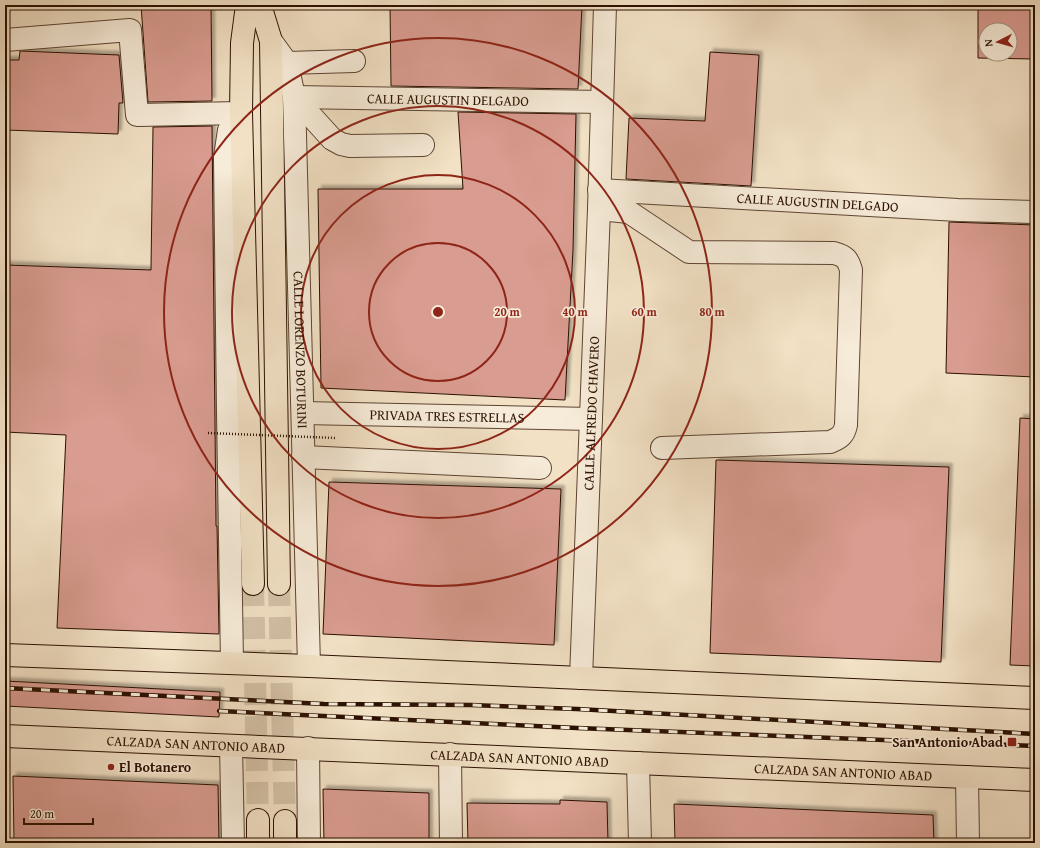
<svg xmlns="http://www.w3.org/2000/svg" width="1040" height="848" font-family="'Gentium Book Plus',serif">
	<defs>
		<filter id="shadow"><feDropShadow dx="3.5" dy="-3.5" stdDeviation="1" flood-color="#0004"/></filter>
	</defs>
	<rect width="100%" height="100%" fill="#f2e1c5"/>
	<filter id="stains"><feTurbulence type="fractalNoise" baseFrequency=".005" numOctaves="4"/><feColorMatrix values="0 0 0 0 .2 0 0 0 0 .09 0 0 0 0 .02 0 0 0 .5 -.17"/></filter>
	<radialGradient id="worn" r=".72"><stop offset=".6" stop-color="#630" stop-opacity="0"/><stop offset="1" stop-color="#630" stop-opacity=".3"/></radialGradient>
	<g fill="#d99c90" stroke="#2b1001" fill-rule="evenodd" filter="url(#shadow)">
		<polygon points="141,5 211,5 212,101 148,102"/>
		<polygon points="390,5 582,5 578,89 391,86"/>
		<path d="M 978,5 L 1035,5 L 1035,59 L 978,58 ZM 986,30 L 1010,30 L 1010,54 L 986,54 Z"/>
		<polygon points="20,51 119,55 123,103 119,103 118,134 5,130 5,60 19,60"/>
		<polygon points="710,52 759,55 751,186 626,179 629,118 705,121"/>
		<polygon points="458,112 576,114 573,250 565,400 321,388 318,189 463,189"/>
		<polygon points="212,126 216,526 217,526 219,634 57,628 66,435 5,432 5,265 151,270 153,127"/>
		<polygon points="949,222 1035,225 1035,377 946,373"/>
		<polygon points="1020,418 1035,419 1035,666 1010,665"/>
		<polygon points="716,460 949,467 941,662 710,653"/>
		<polygon points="329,482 561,489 554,645 323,634"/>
		<polygon points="5,681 220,692 219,717 5,706"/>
		<polygon points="13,776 218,785 219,843 14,843"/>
		<polygon points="323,789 429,793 429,843 324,843"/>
		<polygon points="560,800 607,802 608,843 468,843 467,803 560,804"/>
		<polygon points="674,804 933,815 934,843 805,843 736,841 736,843 675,843"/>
	</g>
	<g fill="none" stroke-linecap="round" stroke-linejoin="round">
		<g stroke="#d4c2a8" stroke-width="22" stroke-dasharray="22 11" stroke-linecap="butt">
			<polyline points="253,584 258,820"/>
			<polyline points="279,584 285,821"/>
		</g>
		<defs>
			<g id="minor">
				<polyline points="5,40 130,30 137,115 241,113"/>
				<path id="s1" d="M 271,41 L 287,63 L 294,97 L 309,666"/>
				<polyline points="287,63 354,61"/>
				<path id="s2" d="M 294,97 L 602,102"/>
				<polyline points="294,97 332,139 341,144 350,146 423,145"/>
				<path id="s3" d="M 599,190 L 958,210 L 1035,212"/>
				<path d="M 599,209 L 629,212 L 689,252 L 834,253 C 845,256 848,259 851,270 L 846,425 C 844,435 840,438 830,442 L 662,448"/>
				<path id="s4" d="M 303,413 L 591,419"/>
				<polyline points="303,457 540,468"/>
				<polyline points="232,663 228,411 225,157 229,130 241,113"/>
				<path id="s5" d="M 581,678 L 599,209 L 605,5"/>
				<polyline points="231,746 233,843"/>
				<polyline points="308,748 309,843"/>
				<polyline points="450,754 451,843"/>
				<polyline points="638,763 640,843"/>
				<polyline points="967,777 968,843"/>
			</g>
			<g id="major">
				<polyline points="247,5 242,43 241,113 253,584"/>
				<polyline points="260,5 271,41 279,584"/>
				<polyline points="258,820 258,843"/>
				<polyline points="285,821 285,843"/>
			</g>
			<g id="highway">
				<polyline points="5,655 309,666 1035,698"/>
				<path id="s6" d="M 5,736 L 1035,780"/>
			</g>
		</defs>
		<use href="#minor" stroke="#5d4432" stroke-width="24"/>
		<use href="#major" stroke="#2b1001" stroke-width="24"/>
		<use href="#highway" stroke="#2b1001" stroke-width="24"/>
		<use href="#minor" stroke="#f7ecd9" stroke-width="22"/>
		<use href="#major" stroke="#f2e1c5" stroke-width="22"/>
		<use href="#highway" stroke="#f2e1c5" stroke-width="22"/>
		<defs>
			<g id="rail">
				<polyline points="5,688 324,704 471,705 577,709 1035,734"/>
				<polyline points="219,711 577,728 1035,746"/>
			</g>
		</defs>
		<use href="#rail" stroke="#2b1001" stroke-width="4.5"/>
		<use href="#rail" stroke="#f7ecd9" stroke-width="3" stroke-dasharray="9" stroke-linecap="butt"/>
		<polyline stroke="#2b1001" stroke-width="2.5" stroke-dasharray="1 2" stroke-linecap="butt" points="208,433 336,438"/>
	</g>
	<g fill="none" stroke="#8f2418" stroke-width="2">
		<circle cx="438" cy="312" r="69"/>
		<circle cx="438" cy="312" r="137"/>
		<circle cx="438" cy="312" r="206"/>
		<circle cx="438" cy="312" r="274"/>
	</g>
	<g fill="#8f2418" stroke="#f7ecd9" stroke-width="1.5">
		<rect x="1007" y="737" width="10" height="10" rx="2"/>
		<circle cx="111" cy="767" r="4"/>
	</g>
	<g text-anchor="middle" stroke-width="3.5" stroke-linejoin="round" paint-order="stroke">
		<g font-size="14" fill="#2b1001" stroke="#f7ecd9">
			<text dy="5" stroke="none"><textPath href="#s2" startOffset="154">CALLE AUGUSTIN DELGADO</textPath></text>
			<text dy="5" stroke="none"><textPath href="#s3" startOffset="219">CALLE AUGUSTIN DELGADO</textPath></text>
			<text dy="5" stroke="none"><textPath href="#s1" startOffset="315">CALLE LORENZO BOTURINI</textPath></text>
			<text dy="5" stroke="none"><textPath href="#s5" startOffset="265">CALLE ALFREDO CHAVERO</textPath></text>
			<text dy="5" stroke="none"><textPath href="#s4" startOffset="144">PRIVADA TRES ESTRELLAS</textPath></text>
			<text dy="5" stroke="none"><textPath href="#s6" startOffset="191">CALZADA SAN ANTONIO ABAD</textPath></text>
			<text dy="5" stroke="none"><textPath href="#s6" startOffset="515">CALZADA SAN ANTONIO ABAD</textPath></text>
			<text dy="5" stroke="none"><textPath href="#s6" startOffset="839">CALZADA SAN ANTONIO ABAD</textPath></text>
		</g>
		<g font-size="14" font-weight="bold" fill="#2b1001" stroke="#f7ecd9" text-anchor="end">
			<text x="1003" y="747">San Antonio Abad</text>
			<text x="119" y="772" text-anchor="start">El Botanero</text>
		</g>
	</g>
	<circle cx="438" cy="312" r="6" fill="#8f2418" stroke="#f7ecd9" stroke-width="2"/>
	<g font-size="12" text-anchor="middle" font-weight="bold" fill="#8f2418" stroke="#f7ecd9" stroke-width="3.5" stroke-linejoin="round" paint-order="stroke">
		<text x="507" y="316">20 m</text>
		<text x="575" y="316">40 m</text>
		<text x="644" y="316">60 m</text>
		<text x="712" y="316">80 m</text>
	</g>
	<rect width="1040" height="848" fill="none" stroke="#f2e1c5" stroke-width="20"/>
	<rect x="6" y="6" width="1028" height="836" fill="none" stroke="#2b1001" stroke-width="2"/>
	<rect x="10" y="10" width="1020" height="828" fill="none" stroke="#2b1001"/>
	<g transform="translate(998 42) rotate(264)"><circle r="19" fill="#f7ecd9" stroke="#a59483"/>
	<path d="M0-3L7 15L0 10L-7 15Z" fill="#8f2418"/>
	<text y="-6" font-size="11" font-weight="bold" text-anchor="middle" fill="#2b1001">N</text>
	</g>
	<path d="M24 818v6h69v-6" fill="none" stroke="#2b1001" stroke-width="2"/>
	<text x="30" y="818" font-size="12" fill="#2b1001" stroke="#f7ecd9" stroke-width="3" paint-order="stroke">20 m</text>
	<rect width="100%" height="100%" filter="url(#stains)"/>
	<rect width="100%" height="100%" fill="url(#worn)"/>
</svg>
